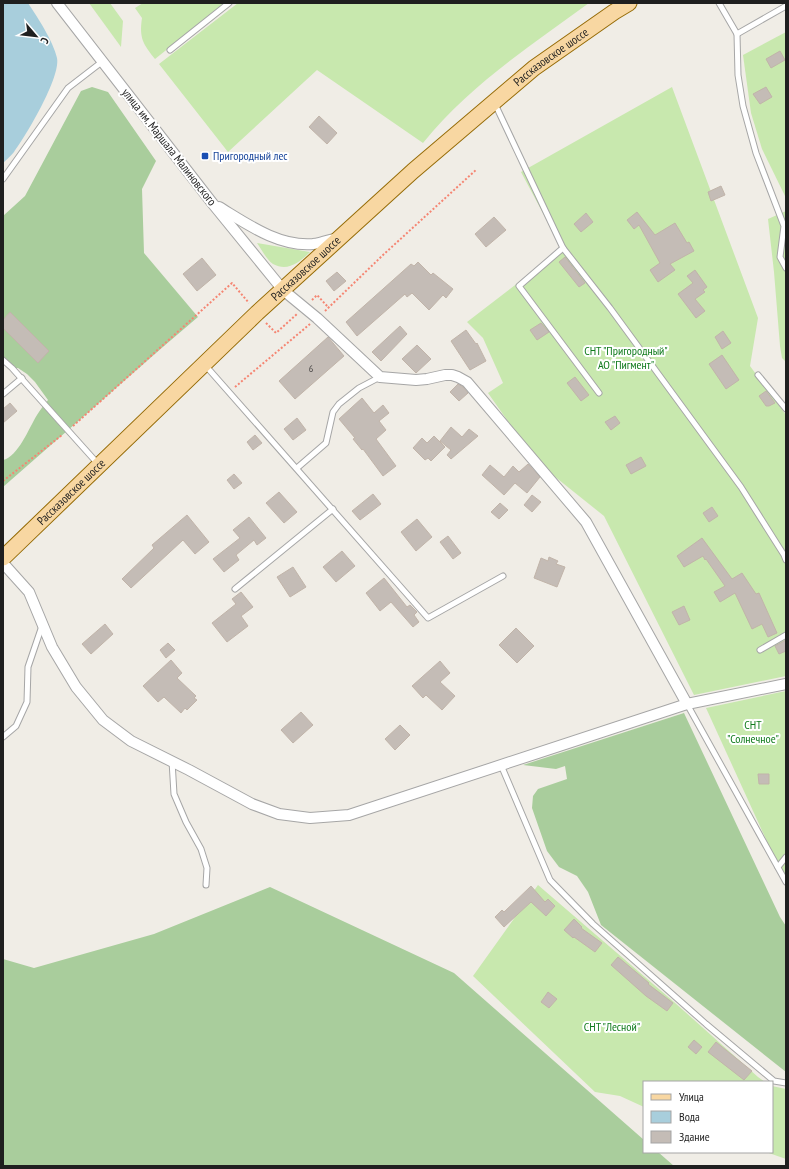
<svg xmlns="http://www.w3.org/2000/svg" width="789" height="1169" font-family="'PT Sans Narrow',sans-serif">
	<rect width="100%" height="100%" fill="#f0ede6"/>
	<g fill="#c8e8ae">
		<polygon points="89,3 110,3 123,21 121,47"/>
		<path d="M 143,3 L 225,3 L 155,59 C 143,44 139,38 142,18 L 135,8 Z"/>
		<path d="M 238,3 L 589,3 C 530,46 470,85 423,143 L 317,70 L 228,152 L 159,64 Z"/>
		<polygon points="786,32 786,198 762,149 751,113 743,55"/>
		<polygon points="672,87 758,318 750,366 786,415 786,676 694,695 604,516 549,472 521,440 488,393 503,383 483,338 467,322 562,249 521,172"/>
		<polygon points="786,211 786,362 782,358 780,346 774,272 768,219"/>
		<path d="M 257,243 L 310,252 C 300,262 288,272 273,264 C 267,260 261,249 257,243 Z"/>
		<polygon points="786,691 786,883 706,708"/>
		<polygon points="538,885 674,1002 758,1077 765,1082 644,1082 644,1107 620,1096 595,1092 473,976"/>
		<polygon points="772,1086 786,1089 786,1159 766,1152 772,1152"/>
	</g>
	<g fill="#a9cd9c">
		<path d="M 92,87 L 108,92 L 156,161 L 142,189 L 144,253 L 198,317 L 164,346 L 3,487 L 3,460 C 18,457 29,428 37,415 C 40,410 44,405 48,400 L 35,382 L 27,374 L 18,368 L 12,368 L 3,363 L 3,328 L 7,331 L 18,320 L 10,312 L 3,320 L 3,216 L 25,196 L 81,91 Z"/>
		<polygon points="684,713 780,917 786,926 786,1072 601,925 588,892 577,876 559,867 547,851 532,808 533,796 538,789 567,779 565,766 556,769 523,765"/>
		<polygon points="270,887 454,973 644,1140 644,1152 658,1152 674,1166 3,1166 3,959 34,968 154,934"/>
	</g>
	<path fill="#a8cedc" d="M 3,3 L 28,3 C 38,18 53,41 57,58 C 61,77 26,136 14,152 C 11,156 7,159 3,163 Z"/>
	<g fill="#c4bcb6" stroke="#c1b4a9">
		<polygon points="780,51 785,60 771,68 766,59"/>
		<polygon points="766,87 772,97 760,104 753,94"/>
		<polygon points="319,116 337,133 327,144 309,127"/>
		<polygon points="721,186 725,195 711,201 708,192"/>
		<polygon points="637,212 655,235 675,223 687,243 689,242 694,251 670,264 675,270 658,282 650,270 660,263 639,225 634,229 627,220"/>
		<polygon points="586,213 593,222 581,232 574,224"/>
		<polygon points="494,217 506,230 486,247 475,234"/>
		<polygon points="565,257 585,283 579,287 559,262"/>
		<polygon points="202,258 216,275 197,291 183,274"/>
		<polygon points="418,262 431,275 433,273 453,289 446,298 443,295 429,310 412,293 407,297 405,294 357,336 346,322 411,264 414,266"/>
		<polygon points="695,270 707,287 703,290 705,292 695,299 705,311 696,318 678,294 693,283 687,276"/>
		<polygon points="337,272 346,281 334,291 326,281"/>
		<polygon points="10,312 49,351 38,363 3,328 3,320"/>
		<polygon points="541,323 549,332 537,340 530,330"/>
		<polygon points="400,326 407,334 381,361 372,352"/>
		<polygon points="466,330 476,344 477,343 486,361 470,370 451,341"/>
		<polygon points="723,331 731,343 722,349 715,337"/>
		<polygon points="328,337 344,356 295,399 279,381"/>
		<polygon points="417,345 431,359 416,373 402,359"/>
		<polygon points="722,355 739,380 726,389 709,364"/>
		<polygon points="575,377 589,395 581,401 567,383"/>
		<polygon points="458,384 463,387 468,393 459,401 450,392"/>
		<polygon points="766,391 775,403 769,406 766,406 759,396"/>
		<polygon points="362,398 374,413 383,405 389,413 379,421 386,430 376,439 396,466 383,476 363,449 362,450 353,439 355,438 339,419"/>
		<polygon points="10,403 17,411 3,423 3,409"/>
		<polygon points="615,416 620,423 611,430 605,422"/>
		<polygon points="297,418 306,430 293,440 284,429"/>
		<polygon points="451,427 462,437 469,429 478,436 451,459 447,455 451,450 440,441"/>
		<polygon points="255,435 262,443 253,450 247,442"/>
		<polygon points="434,436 445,447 431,461 428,458 425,460 413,448 422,438 427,443"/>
		<polygon points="641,457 646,466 631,474 626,465"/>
		<polygon points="528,464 540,477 527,493 515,483 504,495 482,475 490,465 504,477 513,466 519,472"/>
		<polygon points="234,474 242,483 234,489 227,480"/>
		<polygon points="279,492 297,512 284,523 266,503"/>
		<polygon points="373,494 381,504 360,520 352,511"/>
		<polygon points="532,495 541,502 532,512 524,505"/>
		<polygon points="500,503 508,510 499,519 491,512"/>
		<polygon points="712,507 718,516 709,522 703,513"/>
		<polygon points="187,515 209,542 195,554 183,540 131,588 122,579 154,548 152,545"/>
		<polygon points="249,517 266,538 257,545 254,540 236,555 239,560 224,572 213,559 240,538 233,530"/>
		<polygon points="417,519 432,537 416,551 401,532"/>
		<polygon points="448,536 461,553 453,559 440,542"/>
		<polygon points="702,538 732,579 742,573 756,594 759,593 777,633 768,637 762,624 752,629 735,593 720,602 714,592 725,586 706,559 705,560 703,556 684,567 677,556"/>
		<polygon points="342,551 355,566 336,582 323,567"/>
		<polygon points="549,557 558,561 556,564 565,567 557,587 534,578 541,558 548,561"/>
		<polygon points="293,567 306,587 290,597 277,577"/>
		<polygon points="384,578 407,607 410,605 417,612 414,615 419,622 413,627 391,602 380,611 366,593"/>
		<polygon points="241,592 253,607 241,616 248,626 227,642 212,623 236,604 232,599"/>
		<polygon points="684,606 690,620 679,625 672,612"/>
		<polygon points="105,624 113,634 91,654 82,644"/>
		<polygon points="516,628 534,646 517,663 499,645"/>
		<polygon points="786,640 786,651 779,654 775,646"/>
		<polygon points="168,643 175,650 166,658 160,650"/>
		<polygon points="171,660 182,673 177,678 196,696 194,698 197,700 187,710 185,708 181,713 164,697 158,702 143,686"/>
		<polygon points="440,661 450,673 440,682 455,696 442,710 426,695 423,698 412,686"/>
		<polygon points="301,712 313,725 293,743 281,730"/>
		<polygon points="400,725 410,735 395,750 385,739"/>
		<polygon points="758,774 769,774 769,784 759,784"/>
		<polygon points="531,886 545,902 548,899 555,906 546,916 531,902 504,927 495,917 502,910 504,912"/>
		<polygon points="574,919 582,927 581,928 602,943 595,952 574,937 573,938 564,930"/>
		<polygon points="618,957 649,983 648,984 673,1003 667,1011 646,996 611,965"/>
		<polygon points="548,992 557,999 549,1008 541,1002"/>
		<polygon points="694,1040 702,1047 696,1054 688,1047"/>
		<polygon points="716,1042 752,1071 744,1080 708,1052"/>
	</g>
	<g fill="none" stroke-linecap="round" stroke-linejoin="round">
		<defs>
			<g id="service">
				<polyline points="719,3 737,34 738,75 743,106 756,153 784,226 780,257 786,268"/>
				<polyline points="737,34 786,6"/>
				<polyline points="170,50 229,3"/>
				<polyline points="495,104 563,248 610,308 741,487 784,555 786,560"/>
				<polyline points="3,179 68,88 103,61"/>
				<polyline points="563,248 519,286 599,393"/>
				<polyline points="3,360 12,368 99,465"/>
				<polyline points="205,365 428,618 503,576"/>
				<polyline points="758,375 786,409"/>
				<polyline points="3,394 22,378"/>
				<polyline points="297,468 326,443 333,412 339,404 359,388 380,377"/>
				<polyline points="235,589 333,509"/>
				<polyline points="760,650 786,635"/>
				<polyline points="687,704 786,882"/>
				<polyline points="3,737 16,726 27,702 28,667 42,626"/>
				<polyline points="172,761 174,794 186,822 201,849 207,868 206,885"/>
				<polyline points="501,765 550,880 593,924 706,1024 774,1081 786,1083"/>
				<polyline points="778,867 786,857"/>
			</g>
			<g id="minor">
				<path d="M 219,207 C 247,224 279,247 313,244 C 321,243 329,240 337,238"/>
				<polyline points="3,563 29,592 52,647 76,687 103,720 131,741 189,770 252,804 279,814 310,818 349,815 687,704 586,522 467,382 458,377 452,375 445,375 427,379 416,380 380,377 317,318 283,290 213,204 57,3"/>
				<polyline points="687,704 786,684"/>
			</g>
			<g id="primary">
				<path id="s1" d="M 3,558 L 257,313 L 413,171 L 534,68 L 614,12 L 629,3"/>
			</g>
		</defs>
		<use href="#service" stroke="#a6a6a6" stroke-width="7"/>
		<use href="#minor" stroke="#a6a6a6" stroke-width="12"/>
		<use href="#primary" stroke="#956b06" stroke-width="17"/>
		<g stroke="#f58572" stroke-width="2" stroke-dasharray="2 2" stroke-linecap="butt">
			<polyline points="312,300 317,295 328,307"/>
			<polyline points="325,311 383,255 477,169"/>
			<polyline points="266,323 276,333 297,314"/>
			<polyline points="235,387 310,324"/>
			<polyline points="73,426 232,283 249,303"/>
			<polyline points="3,481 62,435"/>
		</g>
		<use href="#service" stroke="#fff" stroke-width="5"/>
		<use href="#minor" stroke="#fff" stroke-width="10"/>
		<use href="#primary" stroke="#f8d7a2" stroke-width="15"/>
	</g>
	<rect fill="#1a4fb4" stroke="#fff" stroke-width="1.5" x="201" y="152" width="8" height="8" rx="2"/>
	<g text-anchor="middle" stroke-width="4" stroke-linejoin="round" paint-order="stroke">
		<g font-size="10" fill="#484645">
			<text x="311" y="372">6</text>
		</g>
		<g font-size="12" fill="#1f1f1f" stroke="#fff">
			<text dy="4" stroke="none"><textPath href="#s1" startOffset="743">Рассказовское шоссе</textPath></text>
			<text transform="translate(169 147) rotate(52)" y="4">улица им. Маршала Малиновского</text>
			<text dy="4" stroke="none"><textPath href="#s1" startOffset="419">Рассказовское шоссе</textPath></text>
			<text dy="4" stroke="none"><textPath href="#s1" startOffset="95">Рассказовское шоссе</textPath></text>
		</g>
		<g font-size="12" fill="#164399" stroke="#fff" text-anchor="start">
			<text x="213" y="160">Пригородный лес</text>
		</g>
		<g font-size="12" fill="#107b1d" stroke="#fff">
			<text x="626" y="355">СНТ "Пригородный"<tspan x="626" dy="14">АО "Пигмент"</tspan></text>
			<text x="753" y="729">СНТ<tspan x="753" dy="14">"Солнечное"</tspan></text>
			<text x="612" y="1031">СНТ "Лесной"</text>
		</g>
	</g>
	<rect width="789" height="1169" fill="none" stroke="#1f1f1f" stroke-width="8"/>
	<rect x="643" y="1081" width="130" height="72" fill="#ffffff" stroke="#a5a5a5"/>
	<rect x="651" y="1094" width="20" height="6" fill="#f8d7a2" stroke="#a5a5a5"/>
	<text x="679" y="1101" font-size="12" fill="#1f1f1f">Улица</text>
	<rect x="651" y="1111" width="20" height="12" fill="#a8cedc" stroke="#a5a5a5"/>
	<text x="679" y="1121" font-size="12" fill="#1f1f1f">Вода</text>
	<rect x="651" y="1131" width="20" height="12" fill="#c4bcb6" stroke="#a5a5a5"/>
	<text x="679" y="1141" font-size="12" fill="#1f1f1f">Здание</text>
	<g transform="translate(36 36) rotate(118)" stroke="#ffffff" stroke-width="3" paint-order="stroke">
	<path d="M0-3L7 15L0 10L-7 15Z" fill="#1f1f1f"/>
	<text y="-6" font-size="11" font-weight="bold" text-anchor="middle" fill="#1f1f1f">С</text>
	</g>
</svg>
